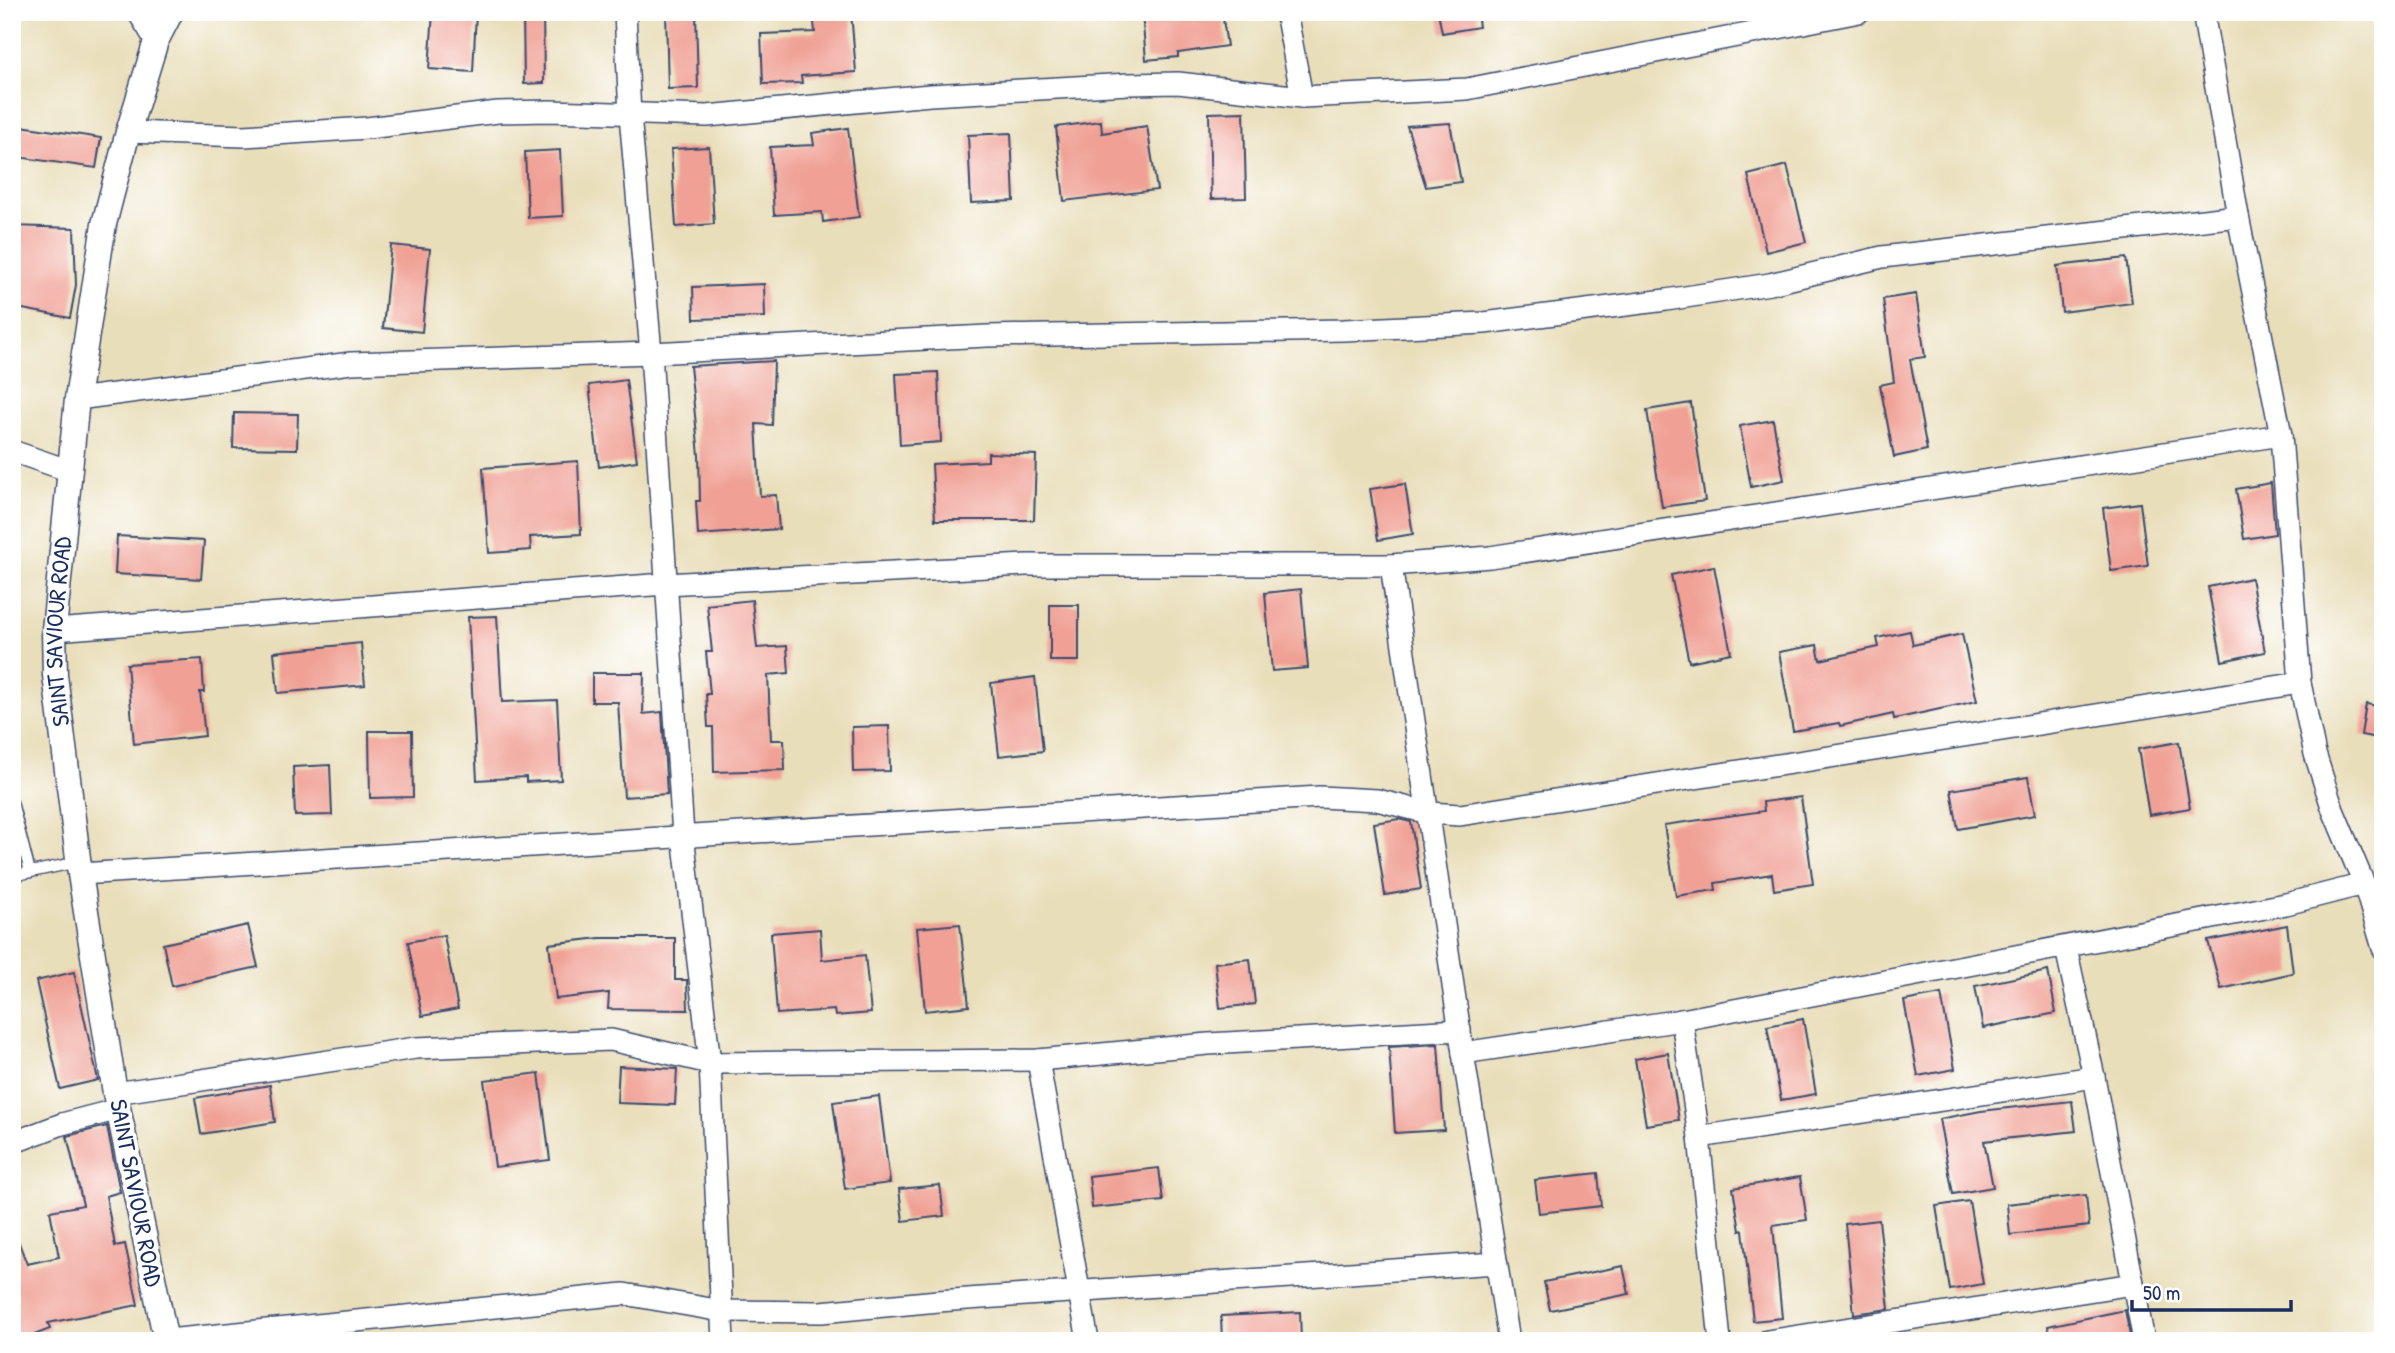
<svg xmlns="http://www.w3.org/2000/svg" width="2395" height="1353" font-family="'Patrick Hand',sans-serif">
	<rect width="100%" height="100%" fill="#fff"/>
	<filter id="ink" filterUnits="userSpaceOnUse"><feTurbulence type="fractalNoise" baseFrequency=".0143" numOctaves="2"/><feDisplacementMap in="SourceGraphic" scale="14" xChannelSelector="R" yChannelSelector="G"/><feConvolveMatrix kernelMatrix="1 2 1 2 8 2 1 2 1" color-interpolation-filters="sRGB"/></filter>
	<filter id="wash" filterUnits="userSpaceOnUse"><feTurbulence type="fractalNoise" baseFrequency=".00686" numOctaves="4" result="noise"/><feDisplacementMap in="SourceGraphic" scale="28" xChannelSelector="R" yChannelSelector="G"/><feGaussianBlur stdDeviation="1.57" result="paint"/><feColorMatrix in="noise" values="0 0 0 0 0 0 0 0 0 0 0 0 0 0 0 0 0 1.4 0 .05"/><feComposite in="paint" operator="in"/></filter>
	<g filter="url(#wash)">
		<rect width="100%" height="100%" fill="#e9deba"/>
		<g id="blocks">
			<g fill="#f0a094">
				<polygon points="433,12 476,12 473,72 429,69"/>
				<polygon points="523,12 543,12 544,83 524,84"/>
				<polygon points="666,12 696,12 698,88 668,89"/>
				<polygon points="813,12 851,12 856,72 801,76 802,83 763,84 761,34 815,32"/>
				<polygon points="1222,12 1227,46 1178,53 1178,57 1146,60 1142,13"/>
				<polygon points="1438,12 1477,12 1479,27 1442,33"/>
				<polygon points="1244,112 1246,198 1211,199 1209,113"/>
				<polygon points="1101,121 1102,133 1147,126 1157,190 1064,201 1056,127"/>
				<polygon points="1450,123 1461,182 1426,187 1407,126"/>
				<polygon points="21,126 101,138 96,168 17,157"/>
				<polygon points="848,128 859,217 823,222 822,212 774,215 770,147 814,145 812,133"/>
				<polygon points="1011,133 1014,201 971,203 968,135"/>
				<polygon points="709,147 714,224 676,227 671,149"/>
				<polygon points="560,150 563,216 528,218 525,152"/>
				<polygon points="1787,165 1806,242 1766,252 1748,175"/>
				<polygon points="12,226 74,228 76,285 70,318 12,307"/>
				<polygon points="391,245 430,249 422,332 383,328"/>
				<polygon points="2126,258 2132,303 2062,312 2057,266"/>
				<polygon points="764,284 765,317 694,319 693,287"/>
				<polygon points="1916,294 1925,357 1910,359 1927,450 1894,457 1880,385 1894,382 1883,299"/>
				<polygon points="774,361 772,425 756,424 760,496 776,495 779,529 698,535 696,501 700,501 699,455 690,366"/>
				<polygon points="938,372 941,442 900,445 896,374"/>
				<polygon points="626,380 637,461 599,467 589,385"/>
				<polygon points="1691,403 1705,501 1662,507 1647,410"/>
				<polygon points="234,413 298,414 297,449 233,448"/>
				<polygon points="1773,420 1784,480 1751,487 1740,426"/>
				<polygon points="988,453 1036,455 1034,520 935,520 932,464 988,461"/>
				<polygon points="578,461 581,534 530,537 531,550 489,553 483,468"/>
				<polygon points="2271,483 2275,534 2244,539 2236,489"/>
				<polygon points="1405,484 1413,534 1378,540 1370,489"/>
				<polygon points="2140,503 2148,566 2111,571 2103,508"/>
				<polygon points="117,536 204,541 201,579 115,574"/>
				<polygon points="1714,566 1731,653 1689,662 1671,575"/>
				<polygon points="2251,578 2265,652 2222,661 2208,587"/>
				<polygon points="1301,589 1308,668 1272,671 1265,593"/>
				<polygon points="752,600 757,648 787,646 789,673 768,675 771,740 784,740 785,770 714,772 713,727 708,727 706,694 710,694 706,652 712,652 707,605"/>
				<rect x="1050" y="605" width="29" height="56"/>
				<polygon points="497,616 502,702 557,700 561,780 526,782 526,777 477,780 468,617"/>
				<polygon points="1910,631 1913,645 1962,634 1977,701 1894,719 1893,714 1840,726 1839,723 1793,731 1779,652 1817,645 1820,660 1879,647 1877,638"/>
				<polygon points="361,643 365,685 278,693 274,652"/>
				<polygon points="202,659 204,692 200,692 205,736 134,744 127,664"/>
				<polygon points="592,673 644,673 643,714 662,712 667,794 624,797 618,702 592,702"/>
				<polygon points="1035,677 1043,751 999,756 991,683"/>
				<polygon points="2366,704 2383,707 2383,739 2361,735"/>
				<polygon points="889,726 890,771 853,772 852,727"/>
				<polygon points="369,731 412,731 413,797 370,798"/>
				<polygon points="2179,742 2190,808 2149,815 2138,749"/>
				<polygon points="330,765 332,815 295,816 293,767"/>
				<polygon points="2028,777 2035,815 1958,829 1951,790"/>
				<polygon points="1801,797 1813,884 1774,890 1772,874 1715,883 1716,890 1676,896 1664,825 1764,811 1763,802"/>
				<polygon points="1399,819 1411,822 1421,889 1385,895 1374,823"/>
				<polygon points="960,924 969,1006 925,1011 917,928"/>
				<polygon points="248,925 258,967 172,986 163,944"/>
				<polygon points="2287,925 2293,973 2221,989 2208,941"/>
				<polygon points="820,929 822,960 865,955 871,1013 835,1016 834,1010 777,1014 771,933"/>
				<polygon points="444,935 458,1009 422,1016 408,942"/>
				<polygon points="600,938 675,938 675,980 687,980 688,1010 608,1009 609,993 556,999 549,944"/>
				<polygon points="1250,959 1255,1004 1220,1008 1215,963"/>
				<polygon points="2048,971 2056,1013 1983,1028 1975,986"/>
				<polygon points="74,972 98,1080 60,1089 36,981"/>
				<polygon points="1941,994 1955,1069 1918,1076 1904,1001"/>
				<polygon points="1803,1019 1816,1094 1781,1100 1767,1026"/>
				<polygon points="1438,1044 1444,1130 1395,1133 1389,1047"/>
				<polygon points="1668,1053 1679,1120 1646,1125 1635,1059"/>
				<polygon points="619,1066 677,1069 675,1105 617,1103"/>
				<polygon points="539,1073 550,1160 495,1167 484,1080"/>
				<polygon points="270,1085 275,1122 201,1134 195,1098"/>
				<polygon points="879,1096 890,1183 845,1189 833,1102"/>
				<polygon points="2072,1101 2076,1131 1984,1141 1993,1187 1953,1194 1939,1119 1981,1111"/>
				<polygon points="107,1126 120,1192 106,1196 115,1246 125,1244 138,1305 48,1323 50,1329 19,1341 12,1341 12,1231 14,1230 27,1264 59,1257 50,1211 83,1205 67,1136"/>
				<polygon points="1159,1168 1163,1201 1092,1208 1089,1176"/>
				<polygon points="1598,1173 1601,1206 1539,1213 1535,1180"/>
				<polygon points="1800,1177 1807,1220 1773,1225 1782,1318 1753,1321 1743,1230 1740,1231 1733,1188"/>
				<polygon points="940,1185 944,1216 903,1221 899,1189"/>
				<polygon points="2086,1195 2089,1226 2010,1235 2007,1204"/>
				<polygon points="1969,1201 1983,1284 1950,1290 1936,1206"/>
				<polygon points="1879,1220 1889,1309 1854,1314 1845,1224"/>
				<polygon points="1623,1266 1629,1294 1550,1310 1544,1282"/>
				<polygon points="2125,1310 2131,1341 2051,1341 2048,1326"/>
				<polygon points="1300,1312 1301,1341 1222,1341 1221,1316"/>
			</g>
		</g>
	</g>
	<g filter="url(#ink)">
		<use href="#blocks" fill-opacity="0" stroke="#3a496c" stroke-width="2"/>
		<g fill="none" stroke-linecap="round" stroke-linejoin="round">
			<defs>
				<g id="service">
					<polyline points="12,802 30,872"/>
					<polyline points="12,876 78,862"/>
				</g>
				<g id="minor">
					<polyline points="138,12 156,41"/>
					<polyline points="625,12 630,115 651,353 683,835 710,1063 723,1341"/>
					<polyline points="1286,12 1302,97"/>
					<polyline points="2203,12 2238,216 2281,435 2300,683 2315,754 2333,810 2364,884 2383,948"/>
					<polyline points="128,132 244,136 367,128 498,112 550,111 707,116 930,95 1129,84 1178,83 1302,97 1467,89 1859,12"/>
					<polyline points="77,399 351,363 651,353 987,336 1344,330 1484,323 1666,300 1770,284 1882,257 2238,216"/>
					<polyline points="12,451 70,471"/>
					<polyline points="1391,565 1463,1053 1509,1341"/>
					<polyline points="54,630 665,584 1026,565 1391,565 1490,557 2281,435"/>
					<polyline points="80,874 1320,797 1377,800 1429,813 1460,815 2300,683"/>
					<polyline points="2066,948 2094,1077 2144,1341"/>
					<polyline points="1682,1020 1699,1137 1720,1341"/>
					<polyline points="1463,1053 1682,1020 2286,904 2364,884"/>
					<polyline points="1038,1060 1088,1341"/>
					<polyline points="115,1093 416,1048 611,1040 710,1063 1038,1060 1208,1044 1460,1030"/>
					<polyline points="1699,1137 2094,1077"/>
					<polyline points="12,1143 62,1124 119,1109"/>
					<polyline points="158,1341 624,1294 722,1311 821,1312 938,1301 1496,1263"/>
					<polyline points="1767,1341 2133,1284"/>
				</g>
				<g id="tertiary">
					<path id="s1" d="M 166,1341 L 115,1093 L 80,874 L 55,675 L 54,630 L 77,399 L 104,224 L 128,132 L 156,41 L 171,12"/>
				</g>
			</defs>
			<use href="#service" stroke="#3a496c" stroke-width="13"/>
			<use href="#minor" stroke="#3a496c" stroke-width="24"/>
			<use href="#tertiary" stroke="#3a496c" stroke-width="27"/>
			<use href="#service" stroke="#fff" stroke-width="10"/>
			<use href="#minor" stroke="#fff" stroke-width="21"/>
			<use href="#tertiary" stroke="#fff" stroke-width="24"/>
		</g>
	</g>
	<g text-anchor="middle" stroke-width="7" stroke-linejoin="round" paint-order="stroke">
		<g font-size="24" fill="#1b2f5e" stroke="#fff">
			<text dy="8" stroke="none"><textPath href="#s1" startOffset="719">SAINT SAVIOUR ROAD</textPath></text>
			<text transform="translate(136 1193) rotate(79)" y="8">SAINT SAVIOUR ROAD</text>
		</g>
	</g>
	<rect width="2395" height="1353" fill="none" stroke="#fff" stroke-width="42"/>
	<path d="M2132 1300v10h159v-10" fill="none" stroke="#1b2f5e" stroke-width="3.5"/>
	<text x="2143" y="1300" font-size="21" fill="#1b2f5e" stroke="#ffffff" stroke-width="5" paint-order="stroke">50 m</text>
</svg>
